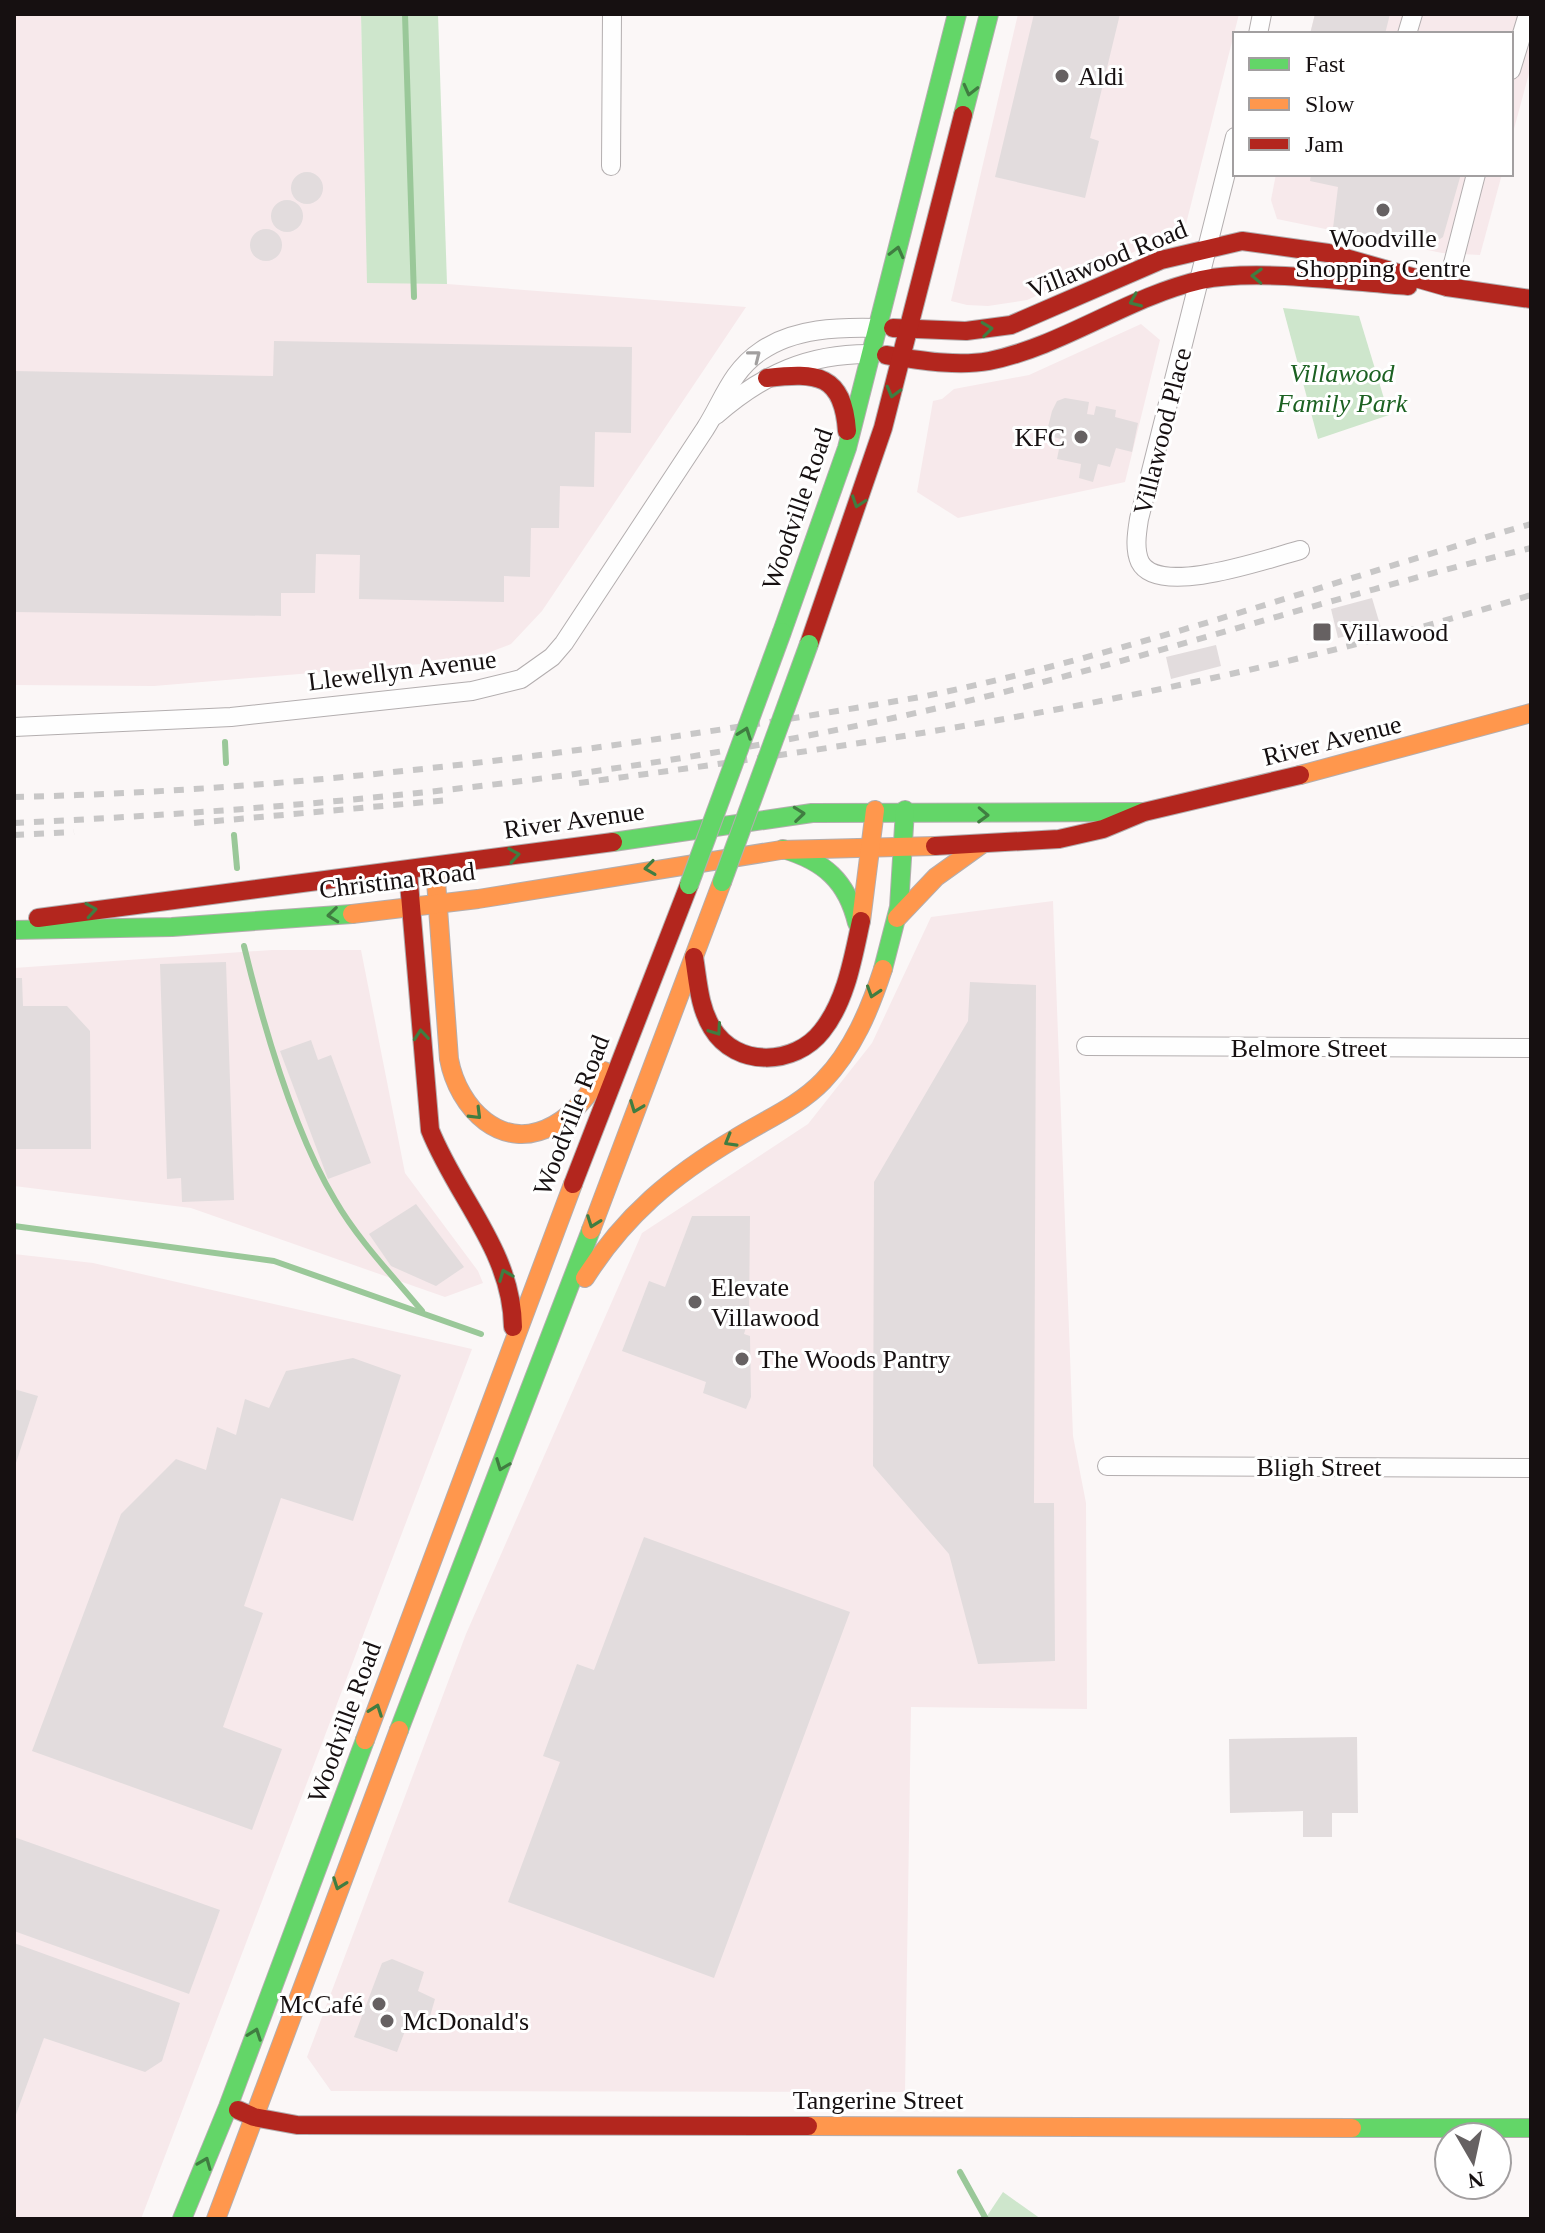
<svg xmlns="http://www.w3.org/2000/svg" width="1545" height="2233" font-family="'Times New Roman',serif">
	<rect width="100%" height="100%" fill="#fbf7f7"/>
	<g fill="#f7e9eb">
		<polygon points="14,14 361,14 368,282 447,284 746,307 542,611 511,644 469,660 154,686 14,685"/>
		<polygon points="1018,14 1239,14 1186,224 1167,237 1027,300 988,306 967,305 951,301"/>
		<polygon points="1315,14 1531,14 1531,66 1511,140 1511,34 1310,34"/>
		<polygon points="1276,174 1502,174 1480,255 1442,253 1277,219 1271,200"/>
		<polygon points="1141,324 1160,340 1125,482 958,518 917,492 933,401 942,399 954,389 1029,375"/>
		<polygon points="1053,901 1073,1436 1086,1503 1087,1709 911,1707 905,2092 331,2091 307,2057 466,1634 642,1233 808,1124 872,1043 931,917"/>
		<polygon points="272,950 361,950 405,1173 478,1271 483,1283 445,1297 191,1208 14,1186 14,968"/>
		<polygon points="14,1254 93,1263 472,1349 141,2219 14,2219"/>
	</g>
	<g fill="#cee6cc">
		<polygon points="361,14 438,14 447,284 367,283"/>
		<polygon points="1283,308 1359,316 1389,415 1318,439"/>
		<polygon points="1003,2192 1041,2219 985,2219"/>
	</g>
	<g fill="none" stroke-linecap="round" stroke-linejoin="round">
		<g stroke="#9ac899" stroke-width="6">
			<polyline points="405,14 414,297"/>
			<polyline points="225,742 226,763"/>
			<polyline points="234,835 237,868"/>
			<path d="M 244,946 C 263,1024 294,1132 335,1200 C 358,1240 393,1276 422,1311"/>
			<polyline points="14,1226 274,1261 481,1334"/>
			<polyline points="960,2172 986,2219"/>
		</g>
	</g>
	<g fill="#e2dcdd">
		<polygon points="1034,14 1120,14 1090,138 1099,141 1085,198 995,177"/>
		<polygon points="1315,14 1390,14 1385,34 1310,34"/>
		<circle cx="307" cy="188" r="16"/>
		<polygon points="1311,174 1461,174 1443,237 1429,246 1333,228 1338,187 1310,181"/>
		<circle cx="287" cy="216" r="16"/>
		<circle cx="266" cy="245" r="16"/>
		<polygon points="274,341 632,347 631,433 595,432 594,487 560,486 559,528 531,528 530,577 504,576 504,602 359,599 360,555 316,554 315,593 281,593 281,616 14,612 14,371 273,376"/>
		<polygon points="1065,398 1089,402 1087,414 1094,415 1096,406 1116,410 1115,417 1138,423 1132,452 1116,448 1110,467 1098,464 1093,482 1079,478 1081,464 1057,459 1061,439 1046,435 1052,411 1057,401"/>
		<polygon points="1372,598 1381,628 1338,638 1331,609"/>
		<polygon points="1216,645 1221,666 1171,679 1166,657"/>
		<polygon points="226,962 234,1200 182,1202 181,1178 167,1179 160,964"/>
		<polygon points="14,978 22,978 23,1006 67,1006 90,1031 91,1149 14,1149"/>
		<polygon points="970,982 1036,985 1034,1503 1054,1503 1055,1661 978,1664 949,1554 873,1466 874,1182 968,1021"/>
		<polygon points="311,1040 318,1060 331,1055 371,1163 328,1179 280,1051"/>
		<polygon points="416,1204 464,1267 436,1286 391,1266 369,1234"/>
		<polygon points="692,1216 750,1216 749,1317 744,1334 750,1336 751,1397 746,1409 703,1393 706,1382 622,1351 649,1281 665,1287"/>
		<polygon points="353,1358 401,1375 353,1521 281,1498 244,1606 263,1613 223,1727 282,1749 252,1830 32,1751 121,1514 176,1459 206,1470 217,1427 236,1435 245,1399 269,1408 286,1371"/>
		<polygon points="14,1389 38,1396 15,1466 14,1466"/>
		<polygon points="644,1537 850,1612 714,1978 508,1902 560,1762 543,1756 577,1664 594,1670"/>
		<polygon points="1357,1737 1358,1813 1332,1813 1332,1837 1303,1837 1303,1811 1230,1813 1229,1739"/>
		<polygon points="14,1837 220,1910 189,1994 14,1931"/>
		<polygon points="14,1943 180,2003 162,2061 145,2072 44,2038 14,2120"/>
		<polygon points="392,1959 424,1972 418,1991 435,1999 426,2030 408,2023 397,2052 354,2037 382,1963"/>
	</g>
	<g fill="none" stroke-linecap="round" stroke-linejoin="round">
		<defs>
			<g id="street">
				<polyline points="1258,34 1262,14"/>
				<polyline points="1407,34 1413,14"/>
				<polyline points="1511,70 1528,14"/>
				<path d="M 1235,137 L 1139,519 C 1137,532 1134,549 1140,562 C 1158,598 1270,558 1300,550"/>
				<polyline points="611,166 612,14"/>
				<polyline points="1447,287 1476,174"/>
				<path d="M 716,415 C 763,374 809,353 872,354"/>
				<path d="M 14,727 L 231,717 L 472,691 L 521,679 L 552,657 L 564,643 C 611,571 658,500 705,429 C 723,401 731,371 761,351 C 794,328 839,327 878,328"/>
				<polyline points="1086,1046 1531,1048"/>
				<polyline points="1107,1466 1531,1468"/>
			</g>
			<g id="fast">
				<polyline points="963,115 989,14"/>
				<polyline points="782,632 847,448 957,14"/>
				<polyline points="613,842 812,813 1144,812"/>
				<path d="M 783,849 C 824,861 847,881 857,923"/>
				<polyline points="14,930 172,927 352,914"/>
				<polyline points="883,969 899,907 905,810"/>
				<polyline points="399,1730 591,1230"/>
				<polyline points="1352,2128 1531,2128"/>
				<polyline points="182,2219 228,2107 365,1740"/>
			</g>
			<g id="slow">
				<polyline points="1300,775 1531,713"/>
				<path d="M 435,867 L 449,1059 C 458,1108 502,1154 554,1125 C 576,1113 591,1091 604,1071"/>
				<polyline points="352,914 478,899 781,850 935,846"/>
				<polyline points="897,918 936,877 982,844"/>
				<polyline points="861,921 875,810"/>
				<polyline points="591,1230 722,882"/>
				<path d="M 585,1278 C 624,1216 673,1175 736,1138 C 765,1120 799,1106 823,1081 C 853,1050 870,1009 883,969"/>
				<polyline points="365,1740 573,1184"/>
				<polyline points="808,2126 1352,2128"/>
				<polyline points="216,2219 399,1730"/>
			</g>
			<g id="jam">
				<polyline points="893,328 966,331 1011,325 1161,260 1242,241 1328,253 1447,287 1531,299"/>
				<path d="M 886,355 C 919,360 956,367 989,361 C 1063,346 1127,297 1201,280 C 1255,268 1350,282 1408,286"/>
				<path d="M 767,378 C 817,372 843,374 847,431"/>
				<polyline points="809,644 883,428 963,115"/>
				<polyline points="935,846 1059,839 1103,829 1144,812 1300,775"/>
				<path d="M 408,871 L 430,1130 C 457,1198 512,1251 513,1327"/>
				<polyline points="38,918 613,842"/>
				<path d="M 694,957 C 698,981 699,1007 712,1028 C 736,1068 795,1066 822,1031 C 846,1001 853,958 861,921"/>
				<polyline points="573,1184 689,885"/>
				<polyline points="238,2110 254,2117 297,2125 808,2126"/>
			</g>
		</defs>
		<use href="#street" stroke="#b3aeaf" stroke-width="20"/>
		<use href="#fast" stroke="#b3aeaf" stroke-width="20"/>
		<use href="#slow" stroke="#b3aeaf" stroke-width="20"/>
		<use href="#jam" stroke="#b3aeaf" stroke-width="20"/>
		<use href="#street" stroke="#fefefe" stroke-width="18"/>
		<use href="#fast" stroke="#63d668" stroke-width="18"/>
		<use href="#slow" stroke="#ff974d" stroke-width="18"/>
		<use href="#jam" stroke="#b3261e" stroke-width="18"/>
		<g stroke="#c8c7c7" stroke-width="6" stroke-dasharray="10 10" stroke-linecap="butt">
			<path d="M 579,783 C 897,741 1225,690 1531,595"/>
			<path d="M 14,797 C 320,790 625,748 926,696 C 1132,653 1329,582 1531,524"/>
			<path d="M 14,823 C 308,809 605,781 893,718 C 1108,672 1317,600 1531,548"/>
			<polyline points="194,823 449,800"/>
			<polyline points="14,835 74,832"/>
		</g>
		<defs>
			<g id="fast-bridge">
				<polyline points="722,882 809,644"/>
				<polyline points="689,885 782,632"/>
			</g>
		</defs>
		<use href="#fast-bridge" stroke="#b3aeaf" stroke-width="20" stroke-linecap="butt"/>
		<use href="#fast-bridge" stroke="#63d668" stroke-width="18"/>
	</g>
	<defs><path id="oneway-chevron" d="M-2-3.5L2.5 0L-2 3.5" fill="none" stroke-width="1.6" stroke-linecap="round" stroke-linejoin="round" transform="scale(2)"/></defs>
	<g stroke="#407d41">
		<use href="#oneway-chevron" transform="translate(970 90) rotate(104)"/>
		<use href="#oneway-chevron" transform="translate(897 252) rotate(-76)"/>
		<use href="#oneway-chevron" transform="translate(1257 276) rotate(-178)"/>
		<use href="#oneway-chevron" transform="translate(1135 301) rotate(157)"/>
		<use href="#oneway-chevron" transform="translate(987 329) rotate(-7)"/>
		<use href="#oneway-chevron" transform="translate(893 392) rotate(105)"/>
		<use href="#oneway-chevron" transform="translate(858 502) rotate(109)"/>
		<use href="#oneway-chevron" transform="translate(745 733) rotate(-70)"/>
		<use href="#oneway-chevron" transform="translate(799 814) rotate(-6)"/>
		<use href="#oneway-chevron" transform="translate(983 815) rotate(2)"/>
		<use href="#oneway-chevron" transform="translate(514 855) rotate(-9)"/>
		<use href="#oneway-chevron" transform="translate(650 868) rotate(172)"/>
		<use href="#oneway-chevron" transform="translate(91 910) rotate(-9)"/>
		<use href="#oneway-chevron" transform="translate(333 915) rotate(174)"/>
		<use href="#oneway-chevron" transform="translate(873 992) rotate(108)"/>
		<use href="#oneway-chevron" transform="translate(716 1030) rotate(55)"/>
		<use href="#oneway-chevron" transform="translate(421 1035) rotate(-95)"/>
		<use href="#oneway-chevron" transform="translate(636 1107) rotate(111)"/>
		<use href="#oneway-chevron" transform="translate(476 1114) rotate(45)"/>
		<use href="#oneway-chevron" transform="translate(730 1141) rotate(150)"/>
		<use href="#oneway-chevron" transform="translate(593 1222) rotate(110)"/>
		<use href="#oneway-chevron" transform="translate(505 1275) rotate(-111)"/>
		<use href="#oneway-chevron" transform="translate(502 1465) rotate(111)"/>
		<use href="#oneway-chevron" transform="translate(376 1710) rotate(-70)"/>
		<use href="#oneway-chevron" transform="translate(339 1884) rotate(110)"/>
		<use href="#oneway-chevron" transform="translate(255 2034) rotate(-70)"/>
		<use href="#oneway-chevron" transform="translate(205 2163) rotate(-68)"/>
	</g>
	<use stroke="#a19f9f" href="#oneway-chevron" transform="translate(755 356) rotate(-38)"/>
	<g fill="#666162" stroke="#fff" stroke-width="3">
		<circle cx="1062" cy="76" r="8"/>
		<circle cx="1383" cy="210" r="8"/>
		<circle cx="1081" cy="437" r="8"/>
		<rect x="1312" y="622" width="20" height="20" rx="4"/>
		<circle cx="695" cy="1302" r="8"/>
		<circle cx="742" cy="1359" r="8"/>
		<circle cx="379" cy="2004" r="8"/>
		<circle cx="387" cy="2021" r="8"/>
	</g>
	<g text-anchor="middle" stroke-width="6" stroke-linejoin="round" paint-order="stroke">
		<g font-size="26" fill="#161011" stroke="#fff" text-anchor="start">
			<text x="1078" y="85">Aldi</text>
			<text x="1383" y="247" text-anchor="middle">Woodville<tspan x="1383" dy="30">Shopping Centre</tspan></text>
			<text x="1065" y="446" text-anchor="end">KFC</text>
			<text x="1340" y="641">Villawood</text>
			<text x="711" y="1296">Elevate<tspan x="711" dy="30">Villawood</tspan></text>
			<text x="758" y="1368">The Woods Pantry</text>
			<text x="363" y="2013" text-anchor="end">McCafé</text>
			<text x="403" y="2030">McDonald's</text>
		</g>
		<g font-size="26" fill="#161011" stroke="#fff">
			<text transform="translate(1107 259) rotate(-22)" y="9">Villawood Road</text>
			<text transform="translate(1162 431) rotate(-76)" y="9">Villawood Place</text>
			<text transform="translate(797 509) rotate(-71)" y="9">Woodville Road</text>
			<text transform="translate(402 670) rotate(-7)" y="9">Llewellyn Avenue</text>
			<text transform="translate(1332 740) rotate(-14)" y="9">River Avenue</text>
			<text transform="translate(574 820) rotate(-8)" y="9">River Avenue</text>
			<text transform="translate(397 880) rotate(-7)" y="9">Christina Road</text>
			<text x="1309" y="1057">Belmore Street</text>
			<text transform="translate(571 1115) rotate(-69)" y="9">Woodville Road</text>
			<text x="1319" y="1476">Bligh Street</text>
			<text transform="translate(344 1722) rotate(-70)" y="9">Woodville Road</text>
			<text x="878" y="2109">Tangerine Street</text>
		</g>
		<g font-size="26" font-style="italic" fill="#1c6122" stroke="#fff">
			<text x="1342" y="382">Villawood<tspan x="1342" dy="30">Family Park</tspan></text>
		</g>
	</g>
	<rect width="1545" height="2233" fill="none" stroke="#161011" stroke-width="32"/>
	<rect x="1233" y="32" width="280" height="144" fill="#ffffff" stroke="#a29fa0" stroke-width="2"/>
	<rect x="1249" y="58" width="40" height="12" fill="#63d668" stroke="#a29fa0" stroke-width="2"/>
	<text x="1305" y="72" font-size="24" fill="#161011">Fast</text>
	<rect x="1249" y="98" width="40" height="12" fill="#ff974d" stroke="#a29fa0" stroke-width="2"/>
	<text x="1305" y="112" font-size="24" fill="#161011">Slow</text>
	<rect x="1249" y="138" width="40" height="12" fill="#b3261e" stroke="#a29fa0" stroke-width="2"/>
	<text x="1305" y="152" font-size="24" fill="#161011">Jam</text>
	<g transform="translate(1473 2161) rotate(171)"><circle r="38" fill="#ffffff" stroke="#a29fa0" stroke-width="2"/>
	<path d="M0-6L14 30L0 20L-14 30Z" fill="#666162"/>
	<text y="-12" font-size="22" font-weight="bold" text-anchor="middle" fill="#161011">N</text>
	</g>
</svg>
